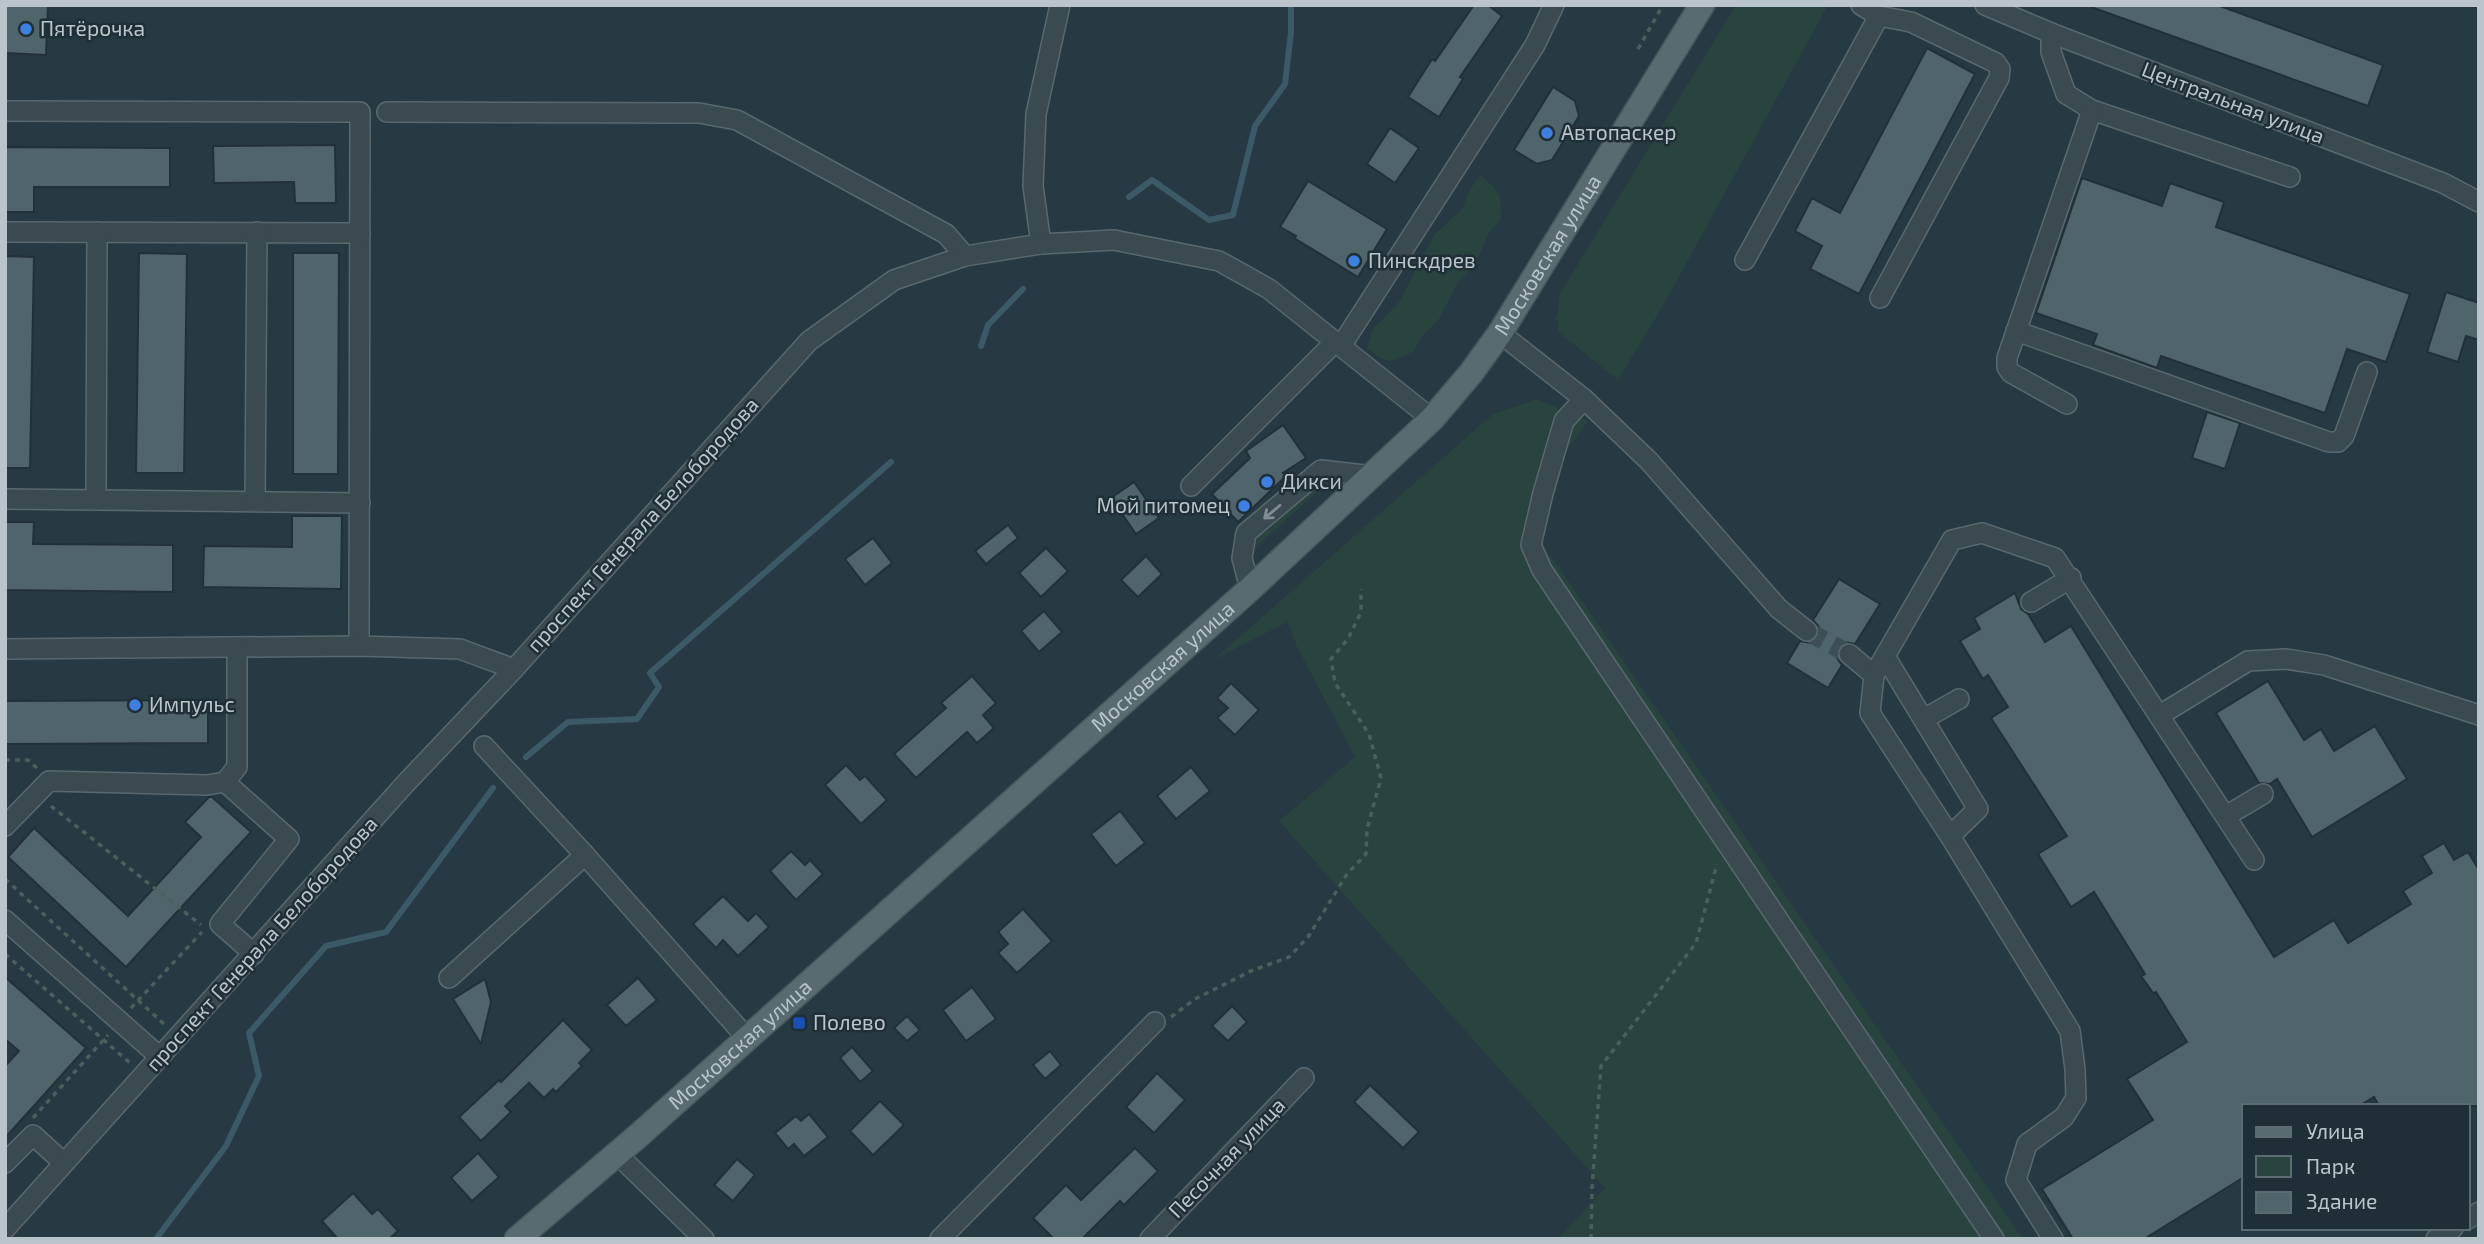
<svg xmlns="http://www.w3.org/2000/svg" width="2484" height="1244" font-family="'Exo 2',sans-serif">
	<rect width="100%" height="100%" fill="#273942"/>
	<g fill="#29433f">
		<polygon points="1736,5 1828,5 1664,304 1618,380 1558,332 1558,321 1555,318 1558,312 1559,295"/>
		<path d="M 1480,175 C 1499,190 1502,195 1501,219 L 1488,234 L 1481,252 L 1471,269 L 1457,284 L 1439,319 L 1423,335 L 1413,352 L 1391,361 L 1380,358 L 1367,349 L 1373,329 L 1400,301 L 1434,235 L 1462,209 L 1469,191 Z"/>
		<polygon points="1537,399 1588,421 1567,450 1542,543 2023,1239 1558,1239 1605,1188 1279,821 1355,757 1297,647 1288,622 1213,660 1493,414"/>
		<polygon points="1326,484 1253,550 1253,535 1313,486"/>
	</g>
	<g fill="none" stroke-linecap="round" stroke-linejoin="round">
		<g stroke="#3c5968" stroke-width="6">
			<polyline points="1129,197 1152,180 1209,220 1233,215 1255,126 1285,84 1291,32 1291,5"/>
			<polyline points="981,346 988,325 1023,289"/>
			<polyline points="526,757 568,722 637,719 659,687 650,673 891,462"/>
			<polyline points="156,1239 226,1146 259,1076 249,1033 326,946 386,932 493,788"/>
		</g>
	</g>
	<g fill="#50646c" stroke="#223139" stroke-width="2">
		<polygon points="5,5 48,5 46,55 5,53"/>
		<polygon points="1474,5 1488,5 1502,16 1460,77 1463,79 1439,117 1408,97 1432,59 1435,61"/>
		<polygon points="2091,5 2217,5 2383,65 2368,106 2091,7"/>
		<polygon points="1927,48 1975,74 1859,294 1810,269 1822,246 1795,231 1812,198 1840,213"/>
		<polygon points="1553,87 1575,101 1579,116 1552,160 1537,164 1514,150"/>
		<polygon points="1390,128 1419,148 1395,183 1367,164"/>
		<polygon points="335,145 336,203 295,203 294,182 214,183 213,146"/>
		<polygon points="5,147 170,148 170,187 34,187 34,212 5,212"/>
		<polygon points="2082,178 2162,206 2170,183 2224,202 2216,227 2410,294 2386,362 2347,349 2325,413 2161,356 2157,368 2093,345 2097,334 2036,313"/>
		<polygon points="1308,181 1387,229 1358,277 1294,238 1296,236 1280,227"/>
		<polygon points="139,253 187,254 184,473 136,473"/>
		<polygon points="293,253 339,253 338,474 293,474"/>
		<polygon points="5,256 34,257 30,468 5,468"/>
		<polygon points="2446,292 2479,303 2479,340 2466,336 2458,362 2427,352"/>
		<polygon points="2207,412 2240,423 2225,469 2192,458"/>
		<polygon points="1283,425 1306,458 1283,473 1286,476 1238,522 1212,494 1250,458 1246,451"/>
		<polygon points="1134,482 1159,518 1136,534 1111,498"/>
		<polygon points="292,516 342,516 341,589 203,587 204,546 292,547"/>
		<polygon points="5,522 34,522 33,544 173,545 173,592 5,590"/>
		<polygon points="1008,525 1018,538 986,564 975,551"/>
		<polygon points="873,538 892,563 865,585 845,559"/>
		<polygon points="1046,548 1068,571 1041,597 1019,573"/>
		<polygon points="1146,556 1162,574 1138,597 1121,580"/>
		<polygon points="1839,579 1880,604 1855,644 1845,642 1839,647 1837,658 1842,665 1828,688 1787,663 1800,641 1811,643 1817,638 1819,627 1813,620"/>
		<polygon points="2015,593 2021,609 2028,614 2045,642 2071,626 2274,957 2334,920 2348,943 2411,904 2403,891 2432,873 2422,856 2444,843 2454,860 2468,852 2479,870 2479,1106 2379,1106 2374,1097 2359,1106 2244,1106 2244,1177 2144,1239 2073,1239 2042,1189 2153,1120 2127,1079 2187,1042 2156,992 2153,993 2141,976 2145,974 2094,892 2071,907 2038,854 2067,836 1991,718 2008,707 1988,675 1983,679 1960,641 1980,629 1974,618"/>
		<polygon points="1044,611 1062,632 1039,652 1021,631"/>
		<polygon points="972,676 996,703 983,715 994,728 977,743 967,732 916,778 894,754 946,708 941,703"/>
		<polygon points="2268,681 2304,740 2321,729 2334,751 2375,726 2407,779 2312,837 2277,779 2270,784 2259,783 2216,713"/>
		<polygon points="1231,683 1259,710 1235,735 1217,718 1228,708 1217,698"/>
		<polygon points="208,700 208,743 5,744 5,701"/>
		<polygon points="846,765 860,780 865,776 887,800 861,824 825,785"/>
		<polygon points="1191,767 1210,791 1176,819 1157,796"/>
		<polygon points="209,797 212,797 251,832 126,967 8,857 34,828 128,916 201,837 185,822"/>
		<polygon points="1120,811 1145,843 1116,866 1091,834"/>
		<polygon points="791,851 805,865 810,860 823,874 796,900 770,871"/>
		<polygon points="723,896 748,921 756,913 769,927 738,956 723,940 716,948 693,924"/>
		<polygon points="1023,909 1052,941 1017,973 998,953 1008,944 998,932"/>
		<polygon points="5,977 86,1048 5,1138 5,1066 19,1051 5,1039"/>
		<polygon points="638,978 657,1000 626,1026 607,1005"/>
		<polygon points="485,979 491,1002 481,1044 453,999"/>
		<polygon points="972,987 996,1019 966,1041 943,1010"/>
		<polygon points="1232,1006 1247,1022 1228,1041 1212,1026"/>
		<polygon points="907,1016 920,1030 907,1041 894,1028"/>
		<polygon points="563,1020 592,1050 579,1063 582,1066 556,1092 553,1089 544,1098 529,1083 505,1106 511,1112 481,1141 459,1117 499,1080 501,1082"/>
		<polygon points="852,1047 873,1071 860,1082 840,1058"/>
		<polygon points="1050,1051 1061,1065 1045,1079 1033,1065"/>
		<polygon points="1157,1073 1185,1100 1154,1133 1126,1107"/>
		<polygon points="1370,1085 1419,1132 1403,1148 1354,1102"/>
		<polygon points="880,1101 904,1125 873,1155 850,1131"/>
		<polygon points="809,1114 828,1137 804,1156 794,1144 788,1149 775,1133 796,1116 801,1121"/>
		<polygon points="1135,1148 1158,1171 1124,1205 1120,1201 1082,1239 1054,1239 1033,1218 1066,1185 1081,1200"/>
		<polygon points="478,1153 499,1177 472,1201 451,1178"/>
		<polygon points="737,1159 755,1175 733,1201 714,1185"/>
		<polygon points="353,1193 372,1214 378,1209 398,1231 389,1239 338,1239 322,1221"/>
	</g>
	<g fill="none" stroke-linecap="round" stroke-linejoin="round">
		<polyline stroke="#3d4e57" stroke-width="19" stroke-dasharray="19 10" stroke-linecap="butt" points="1807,631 1849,654"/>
		<defs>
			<g id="minor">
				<polyline points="1985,5 2051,33 2443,183 2479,202"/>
				<polyline points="1879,16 1911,22 1996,63 2000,69 1999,78 1880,298"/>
				<polyline points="2051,33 2051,52 2066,94 2092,110 2290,177"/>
				<polyline points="5,111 360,112 359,646"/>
				<polyline points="387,112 699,113 737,120 946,234 965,256"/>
				<polyline points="5,232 360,233"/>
				<polyline points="1041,244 1033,186 1036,114 1060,5"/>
				<polyline points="1745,260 1879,16 1861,5"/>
				<polyline points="2016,331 2329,442 2338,442 2344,436 2367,372"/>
				<polyline points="1500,333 1584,399 1649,461 1779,609 1807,631"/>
				<polyline points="1341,346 1535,45 1554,5"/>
				<polyline points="1584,399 1564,421 1543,493 1531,545 1542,570 1994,1239"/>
				<polyline points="2067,404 2011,373 2007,367 2007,358 2092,110"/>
				<polyline points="1191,486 1335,342"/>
				<polyline points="5,499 360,503"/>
				<polyline points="96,500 97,232"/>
				<polyline points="255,501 257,232"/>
				<polyline points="1250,589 1242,558 1246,533 1321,470 1373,476"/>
				<polyline points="2031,602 2071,578"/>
				<polyline points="5,649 359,646 460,649 514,669"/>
				<polyline points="1849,654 1874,675 1870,713 1950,836 2070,1031 2075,1069 2076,1098 2064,1117 2027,1144 2016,1180 2053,1239"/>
				<polyline points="1886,658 1978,809 1950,836"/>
				<polyline points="1874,675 1952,540 1982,533 2055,558 2254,860"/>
				<polyline points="2160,715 2248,661 2286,659 2324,665 2479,715"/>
				<polyline points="1924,719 1959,699"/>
				<polyline points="484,746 585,855"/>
				<polyline points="225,782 289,839 220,924 254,954"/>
				<polyline points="2226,816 2263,794"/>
				<polyline points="5,826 49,781 207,785 225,782 237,767 237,647"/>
				<polyline points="5,920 160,1057"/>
				<polyline points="449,978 585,855 746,1037"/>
				<polyline points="617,1154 704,1239"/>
				<polyline points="5,1163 33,1135 64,1163"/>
				<polyline points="2468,1219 2479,1212"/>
				<polyline points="5,1229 406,783 514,669 809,341 894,280 965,256 1041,244 1114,240 1219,261 1269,289 1432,419"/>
				<polyline points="940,1239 1155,1022"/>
				<polyline points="1150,1239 1304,1078"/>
				<polyline points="2436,1239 2453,1228"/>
			</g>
			<g id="major">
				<path id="s1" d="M 517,1239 L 638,1136 L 1250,589 L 1432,419 L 1471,373 L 1500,333 L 1702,5"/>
			</g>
		</defs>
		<use href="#minor" stroke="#5a686f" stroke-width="22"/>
		<use href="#major" stroke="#48565e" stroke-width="27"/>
		<g stroke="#4a605d" stroke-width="3.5" stroke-dasharray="5 5" stroke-linecap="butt">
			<polyline points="1638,49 1663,5"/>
			<polyline points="5,760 28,760 38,769"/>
			<polyline points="51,806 201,925"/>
			<polyline points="5,879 164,1024"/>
			<polyline points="5,954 130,1063"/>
			<polyline points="131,1008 202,932"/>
			<polyline points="1171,1017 1195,999 1251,971 1289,957 1308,937 1347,874 1366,854 1367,829 1381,778 1369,734 1335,683 1331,659 1348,639 1361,612 1361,589"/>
			<polyline points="33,1118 108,1035"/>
			<polyline points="5,1127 12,1133"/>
			<polyline points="1591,1239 1592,1188 1601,1066 1696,943 1717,864"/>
		</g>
		<use href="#minor" stroke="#3b4a51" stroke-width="19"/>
		<use href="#major" stroke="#5a6a71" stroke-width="24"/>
	</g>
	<defs><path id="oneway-shaft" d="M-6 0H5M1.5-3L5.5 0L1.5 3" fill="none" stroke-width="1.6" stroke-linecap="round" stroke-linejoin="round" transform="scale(1.75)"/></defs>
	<use stroke="#808e94" href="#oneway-shaft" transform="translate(1272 512) rotate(140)"/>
	<g fill="#3f7fe0" stroke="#202f37" stroke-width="2.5">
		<circle cx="26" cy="29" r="7"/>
		<circle cx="1547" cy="133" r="7"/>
		<circle cx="1354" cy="261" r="7"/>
		<circle cx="1267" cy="482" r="7"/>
		<circle cx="1244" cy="506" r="7"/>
		<circle cx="135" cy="705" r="7"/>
	</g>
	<rect fill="#1a4fb4" stroke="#202f37" stroke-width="2.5" x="792" y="1016" width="14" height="14" rx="3.5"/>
	<g text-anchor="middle" stroke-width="5" stroke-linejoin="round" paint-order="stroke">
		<g font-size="21" fill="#b9c5cb" stroke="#202f37" text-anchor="start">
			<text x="40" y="36">Пятёрочка</text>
			<text x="1561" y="140">Автопаскер</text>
			<text x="1368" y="268">Пинскдрев</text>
			<text x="1281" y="489">Дикси</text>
			<text x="1230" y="513" text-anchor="end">Мой питомец</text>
			<text x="149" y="712">Импульс</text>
			<text x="813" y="1030">Полево</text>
		</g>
		<g font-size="21" fill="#b9c5cb" stroke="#202f37">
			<text transform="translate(2233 103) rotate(21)" y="7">Центральная улица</text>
			<text dy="7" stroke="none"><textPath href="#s1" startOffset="1430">Московская улица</textPath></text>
			<text transform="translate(643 525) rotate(-48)" y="7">проспект Генерала Белобородова</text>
			<text dy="7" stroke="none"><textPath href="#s1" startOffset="863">Московская улица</textPath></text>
			<text transform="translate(262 944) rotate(-48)" y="7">проспект Генерала Белобородова</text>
			<text dy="7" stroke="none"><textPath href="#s1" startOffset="296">Московская улица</textPath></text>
			<text transform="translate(1227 1158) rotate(-46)" y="7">Песочная улица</text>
		</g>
	</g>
	<rect width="2484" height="1244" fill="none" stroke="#b9c5cb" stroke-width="14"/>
	<rect x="2242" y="1104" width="228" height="126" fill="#202f37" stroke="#5d6b72" stroke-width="2"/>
	<rect x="2256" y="1127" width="35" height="10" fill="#5a6a71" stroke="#5d6b72" stroke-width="2"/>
	<text x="2306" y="1139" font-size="21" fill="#b9c5cb">Улица</text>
	<rect x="2256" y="1156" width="35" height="21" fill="#29433f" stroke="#5d6b72" stroke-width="2"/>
	<text x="2306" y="1174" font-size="21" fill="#b9c5cb">Парк</text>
	<rect x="2256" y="1192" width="35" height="21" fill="#50646c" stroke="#5d6b72" stroke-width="2"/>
	<text x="2306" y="1209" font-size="21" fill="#b9c5cb">Здание</text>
</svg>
